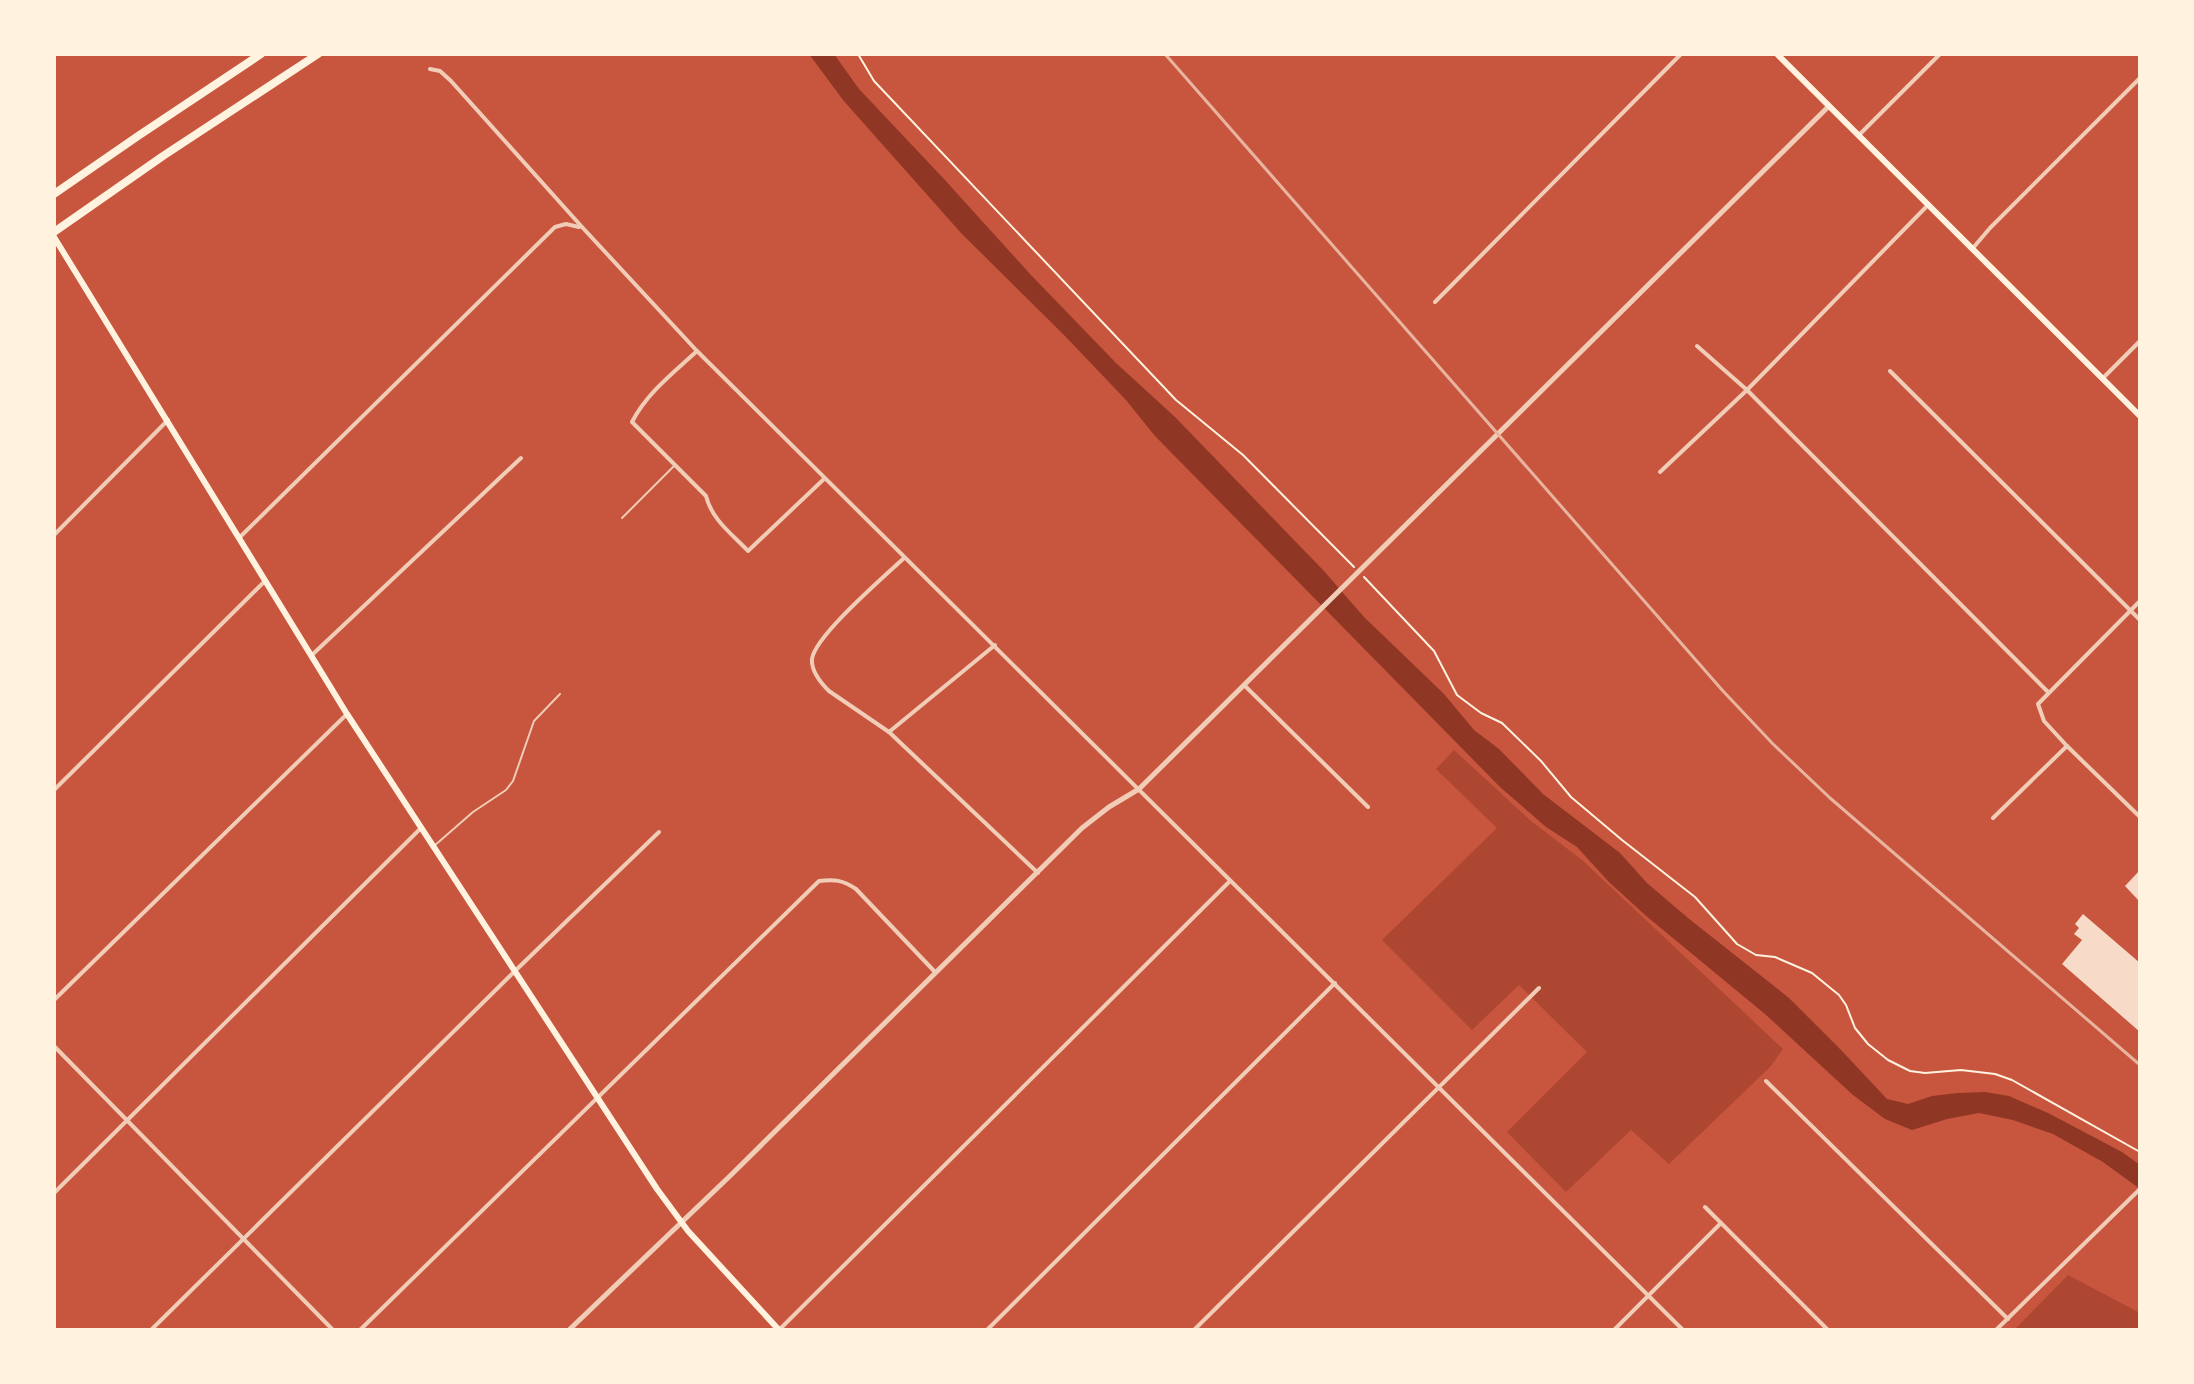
<svg xmlns="http://www.w3.org/2000/svg" width="2194" height="1384" font-family="'PT Sans Narrow',sans-serif">
	<rect width="100%" height="100%" fill="#c8553d"/>
	<g fill="#ae4732">
		<polygon points="1454,750 1531,821 1582,860 1783,1049 1770,1067 1669,1164 1631,1130 1566,1192 1507,1132 1587,1052 1519,985 1472,1030 1382,940 1497,828 1436,769"/>
		<polygon points="2068,1275 2140,1313 2140,1330 2014,1330"/>
	</g>
	<polygon fill="#8f3625" points="809,54 834,54 859,89 944,179 1030,274 1116,363 1175,417 1323,570 1364,617 1444,694 1474,730 1499,749 1543,794 1620,853 1647,883 1688,918 1789,998 1841,1050 1887,1099 1908,1104 1932,1096 1958,1093 1985,1092 2009,1096 2048,1113 2122,1152 2140,1165 2140,1189 2103,1162 2053,1134 2013,1120 1979,1113 1947,1119 1912,1130 1885,1119 1853,1095 1765,1014 1645,915 1609,882 1577,847 1546,827 1500,787 1155,436 1126,400 1065,336 961,233 843,100"/>
	<g fill="#f7dbc8">
		<polygon points="2140,870 2140,902 2125,886"/>
		<polygon points="2083,914 2140,963 2140,1032 2062,964 2082,940 2074,934 2079,928 2075,924"/>
	</g>
	<g fill="none" stroke-linecap="round" stroke-linejoin="round">
		<g stroke="#fff3e0" stroke-width="2">
			<polyline points="858,54 874,81 1176,400 1243,455 1354,567"/>
			<polyline points="1364,577 1434,651 1457,695 1481,713 1502,723 1541,761 1571,797 1622,840 1695,897 1737,944 1756,955 1775,957 1812,973 1839,995 1846,1005 1855,1028 1868,1044 1888,1060 1910,1071 1925,1073 1961,1070 1995,1074 2012,1080 2140,1152"/>
		</g>
		<g stroke="#f1ccb7" stroke-width="2">
			<polyline points="622,518 675,465"/>
			<polyline points="434,846 473,812 506,790 513,781 534,721 560,694"/>
		</g>
		<g stroke="#f1ccb7" stroke-width="4">
			<polyline points="430,69 440,71 451,81 582,227 697,351 1683,1330"/>
			<polyline points="1859,135 1940,54"/>
			<polyline points="1973,248 1990,228 2140,78"/>
			<polyline points="1435,302 1681,54"/>
			<polyline points="1697,346 1747,390 2048,692"/>
			<path d="M 697,351 C 673,373 647,393 632,422 L 706,496 C 712,520 732,534 748,551 L 824,479"/>
			<polyline points="1890,371 2140,620"/>
			<polyline points="2103,378 2140,341"/>
			<polyline points="1660,472 1747,390 1928,205"/>
			<polyline points="54,535 168,420"/>
			<polyline points="240,537 555,227 566,224 579,227"/>
			<path d="M 904,558 C 884,577 815,636 812,659 C 811,671 821,683 829,691 L 889,732 L 1038,873"/>
			<polyline points="2140,601 2038,704 2044,721 2067,746 2140,817"/>
			<polyline points="313,654 521,458"/>
			<polyline points="1245,686 1368,807"/>
			<polyline points="889,732 995,645"/>
			<polyline points="54,790 265,581"/>
			<polyline points="1993,818 2067,746"/>
			<polyline points="54,1000 347,714"/>
			<polyline points="54,1046 333,1330"/>
			<polyline points="1766,1081 2008,1319"/>
			<polyline points="54,1193 421,828"/>
			<polyline points="1705,1207 1828,1330"/>
			<polyline points="151,1330 516,970 659,832"/>
			<path d="M 360,1330 L 819,881 C 834,879 843,880 856,889 L 935,972"/>
			<polyline points="779,1330 1230,881"/>
			<polyline points="987,1330 1335,983"/>
			<polyline points="1194,1330 1539,988"/>
			<polyline points="1614,1330 1721,1223"/>
			<polyline points="1996,1330 2140,1189"/>
		</g>
		<polyline stroke="#f1ccb7" stroke-width="5" points="569,1330 732,1174 1082,828 1109,807 1139,789 1829,106"/>
		<polyline stroke="#fff3e0" stroke-width="6" points="54,237 347,714 657,1189 688,1231 779,1330"/>
		<polyline stroke="#fff3e0" stroke-width="6" points="1777,54 2140,416"/>
		<g stroke="#fff3e0" stroke-width="8">
			<polyline points="54,194 138,136 261,54"/>
			<polyline points="54,232 163,156 318,54"/>
		</g>
		<polyline stroke="#e9b49f" stroke-width="3" points="1165,54 1723,691 1773,744 1830,798 2140,1065"/>
	</g>
	<rect width="2194" height="1384" fill="none" stroke="#fff3e0" stroke-width="112"/>
</svg>
